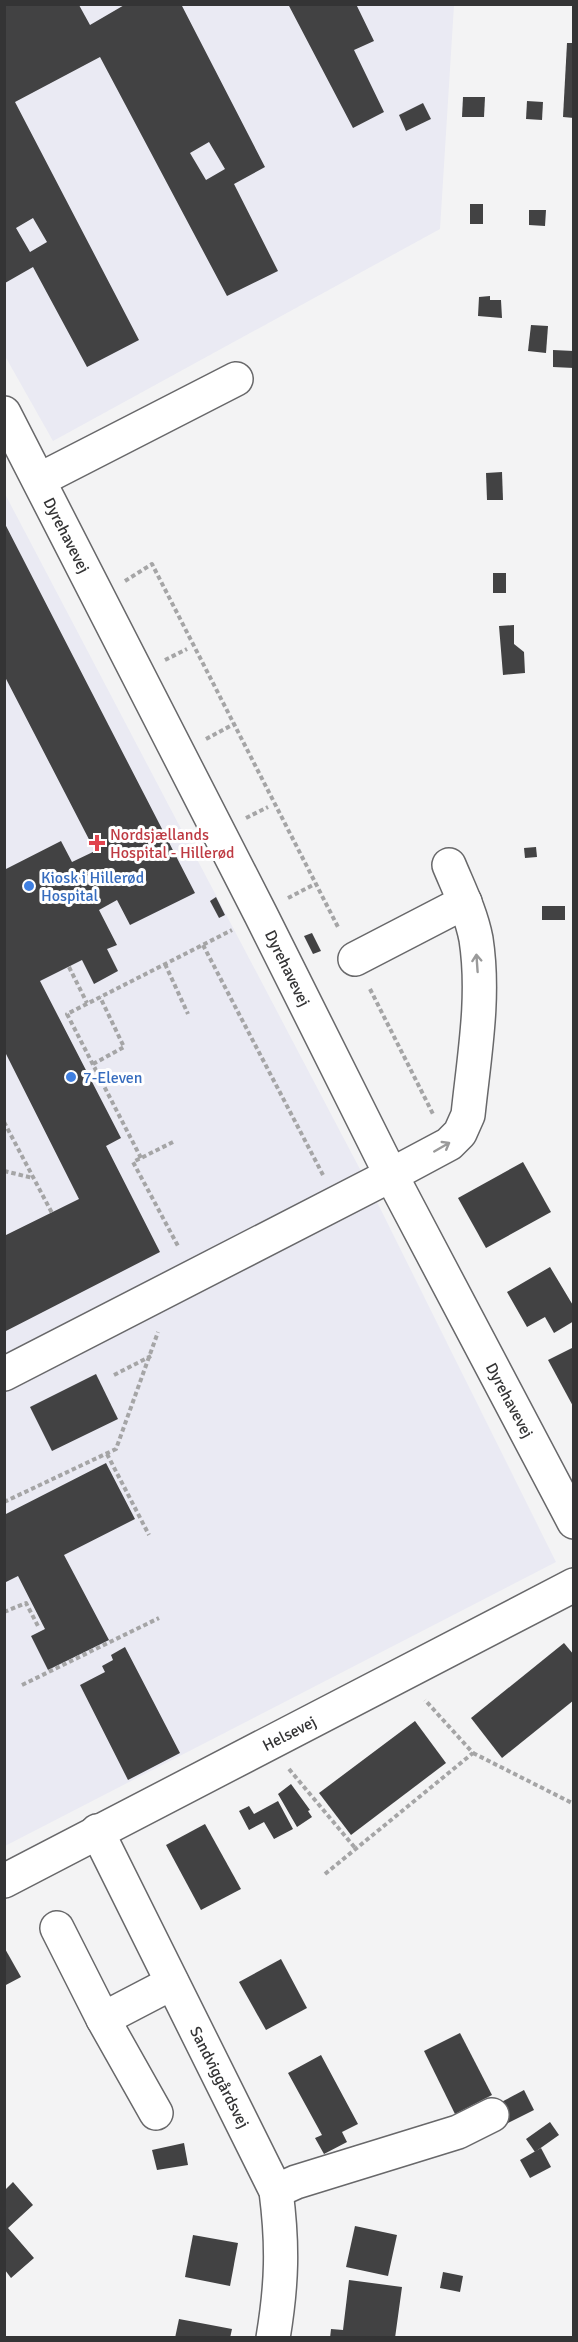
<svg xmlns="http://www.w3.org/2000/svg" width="578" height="2342" font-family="Signika,sans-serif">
	<rect width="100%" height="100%" fill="#f3f3f4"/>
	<g fill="#eaeaf3">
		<polygon points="4,5 454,5 440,229 53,441 5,356"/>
		<polygon points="4,492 373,1194 556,1562 5,1846"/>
	</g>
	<g fill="#424243" fill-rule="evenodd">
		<path d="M 126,4 L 181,4 L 265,167 L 234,184 L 278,271 L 227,296 L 100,57 L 15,102 L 139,340 L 87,367 L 33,267 L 5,283 L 4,281 L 4,5 L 79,5 L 90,25 ZM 209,142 L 225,169 L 206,180 L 190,153 ZM 33,218 L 47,242 L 30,252 L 16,228 Z"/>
		<polygon points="288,4 356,4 374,41 354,50 384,112 353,128"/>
		<polygon points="567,43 574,43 574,118 563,117"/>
		<polygon points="463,97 485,97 484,117 462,117"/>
		<polygon points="527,101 543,102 542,120 526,119"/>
		<polygon points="423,103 431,119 406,131 399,115"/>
		<rect x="470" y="204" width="13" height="20"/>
		<polygon points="529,210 546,210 545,226 529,225"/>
		<polygon points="490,296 490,300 501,300 502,318 478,316 479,297"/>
		<polygon points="531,325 548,326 546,353 528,351"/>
		<polygon points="553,350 574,351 574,368 553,367"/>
		<polygon points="502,472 503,500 487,500 486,473"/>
		<polygon points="4,522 195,893 130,925 117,900 99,910 117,945 107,949 118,971 94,984 82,960 40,981 121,1138 106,1146 160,1252 4,1332 4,1236 79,1199 4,1050 4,870 61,841 72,862 95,851 4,675"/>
		<rect x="493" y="573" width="13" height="20"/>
		<polygon points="514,625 514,644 524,652 525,673 503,675 499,626"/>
		<polygon points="536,847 537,857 525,858 524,848"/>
		<polygon points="216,897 225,915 219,918 210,901"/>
		<rect x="542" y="906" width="23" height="14"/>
		<polygon points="312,933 321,951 313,954 304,936"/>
		<polygon points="523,1162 551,1212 486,1248 458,1198"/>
		<polygon points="550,1267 574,1307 574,1321 554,1333 545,1317 527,1327 507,1292"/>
		<polygon points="574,1347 574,1408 548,1360"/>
		<polygon points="96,1374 118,1419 52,1451 30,1407"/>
		<polygon points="106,1463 135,1519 64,1555 109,1640 48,1670 31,1636 45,1629 18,1576 4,1583 4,1515"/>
		<polygon points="564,1643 574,1655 574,1700 502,1758 471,1718"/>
		<polygon points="125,1647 180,1753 128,1780 80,1685 105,1672 102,1666 113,1660 111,1655"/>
		<polygon points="415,1721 446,1763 351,1835 319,1793"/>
		<polygon points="291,1784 310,1810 308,1811 312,1817 297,1827 278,1794"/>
		<polygon points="278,1801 293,1829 274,1839 264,1822 249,1830 239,1811 249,1806 254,1814"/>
		<polygon points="205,1824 241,1889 201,1910 166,1845"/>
		<polygon points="4,1947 21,1977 4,1986"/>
		<polygon points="281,1959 307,2008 266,2030 239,1982"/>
		<polygon points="460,2033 492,2095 455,2114 424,2051"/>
		<polygon points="321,2055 358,2124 342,2132 347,2142 324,2154 315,2138 322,2135 288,2073"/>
		<polygon points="524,2090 534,2110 502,2126 492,2107"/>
		<polygon points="550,2122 559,2135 535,2152 526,2139"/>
		<polygon points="184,2143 188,2165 157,2170 152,2150"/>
		<polygon points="541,2148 551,2167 530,2178 520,2160"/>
		<polygon points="13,2182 33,2205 8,2228 34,2258 11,2278 5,2270 5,2190"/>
		<polygon points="355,2226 397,2235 388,2276 346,2267"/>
		<polygon points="193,2235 238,2243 230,2286 185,2277"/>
		<polygon points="443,2272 463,2276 460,2292 440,2288"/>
		<polygon points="349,2280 402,2287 395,2338 330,2338 331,2329 343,2330"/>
		<polygon points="179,2319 232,2329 230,2338 175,2338"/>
	</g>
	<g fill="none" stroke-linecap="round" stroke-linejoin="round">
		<defs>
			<g id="minor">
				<polyline points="4,413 261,915 391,1175 574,1522"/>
				<polyline points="39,480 236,379"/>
				<polyline points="355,959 465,902"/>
				<path d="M 4,1374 L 391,1175 L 449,1144 L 460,1133 L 468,1115 C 474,1057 485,997 476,939 C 471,913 459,889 449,865"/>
				<path d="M 97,1831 L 276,2191 C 283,2245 282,2284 273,2338"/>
				<polyline points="4,1881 574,1585"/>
				<polyline points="57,1928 103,2019 156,2113"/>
				<polyline points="103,2019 172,1983"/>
				<polyline points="276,2191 296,2182 458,2132 492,2115"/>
			</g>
		</defs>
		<use href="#minor" stroke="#68686a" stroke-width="36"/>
		<g stroke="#a5a5a6" stroke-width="4" stroke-dasharray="4.5 3" stroke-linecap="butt">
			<polyline points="125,581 152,564 339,929"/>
			<polyline points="165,660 187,649"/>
			<polyline points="206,739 234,724"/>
			<polyline points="246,818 268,807"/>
			<polyline points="288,898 315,884"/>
			<polyline points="203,945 323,1175"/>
			<polyline points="165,964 188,1014"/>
			<polyline points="69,967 87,1003"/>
			<polyline points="370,989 433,1114"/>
			<polyline points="93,1064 124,1047 100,997"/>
			<polyline points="4,1122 52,1213"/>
			<polyline points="173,1142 133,1162 178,1246"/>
			<polyline points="141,1158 67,1014 232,930"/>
			<polyline points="4,1171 33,1178"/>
			<polyline points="114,1375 151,1356"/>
			<polyline points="107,1454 149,1535"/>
			<polyline points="4,1502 116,1449 158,1332"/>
			<polyline points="4,1612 26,1603 39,1628"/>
			<polyline points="22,1685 159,1618"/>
			<polyline points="473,1753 574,1804"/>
			<polyline points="289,1769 356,1849"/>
			<polyline points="325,1874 473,1753 425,1700"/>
		</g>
		<use href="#minor" stroke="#fff" stroke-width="33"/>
	</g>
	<defs><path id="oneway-shaft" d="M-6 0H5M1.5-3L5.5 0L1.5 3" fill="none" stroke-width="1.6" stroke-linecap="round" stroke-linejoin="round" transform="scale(1.5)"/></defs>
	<g stroke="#9a9a9a">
		<use href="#oneway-shaft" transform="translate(477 963) rotate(-94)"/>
		<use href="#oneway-shaft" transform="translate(442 1147) rotate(-30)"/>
	</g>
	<path fill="#e0444e" stroke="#fff" stroke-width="2" d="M94 834h6v6h6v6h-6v6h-6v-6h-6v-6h6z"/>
	<g fill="#3f7fe0" stroke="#fff" stroke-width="2">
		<circle cx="29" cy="886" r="6"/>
		<circle cx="71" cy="1077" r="6"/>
	</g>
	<g text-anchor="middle" stroke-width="6" stroke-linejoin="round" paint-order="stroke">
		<g font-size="16" fill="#343435" stroke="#fff">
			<text transform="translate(67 535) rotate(63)" y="6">Dyrehavevej</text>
			<text transform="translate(288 968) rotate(64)" y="6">Dyrehavevej</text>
			<text transform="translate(510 1400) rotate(62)" y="6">Dyrehavevej</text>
			<text transform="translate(289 1733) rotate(-27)" y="6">Helsevej</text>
			<text transform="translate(220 2077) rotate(63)" y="6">Sandviggårdsvej</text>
		</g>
		<g font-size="16" fill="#be3a42" stroke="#fff" text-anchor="start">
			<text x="110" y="840">Nordsjællands<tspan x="110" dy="18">Hospital - Hillerød</tspan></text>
		</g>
		<g font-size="16" fill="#366cbe" stroke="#fff" text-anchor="start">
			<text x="41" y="883">Kiosk i Hillerød<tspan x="41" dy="18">Hospital</tspan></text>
			<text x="83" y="1083">7-Eleven</text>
		</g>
	</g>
	<rect width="578" height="2342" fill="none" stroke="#343435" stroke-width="12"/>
</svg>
